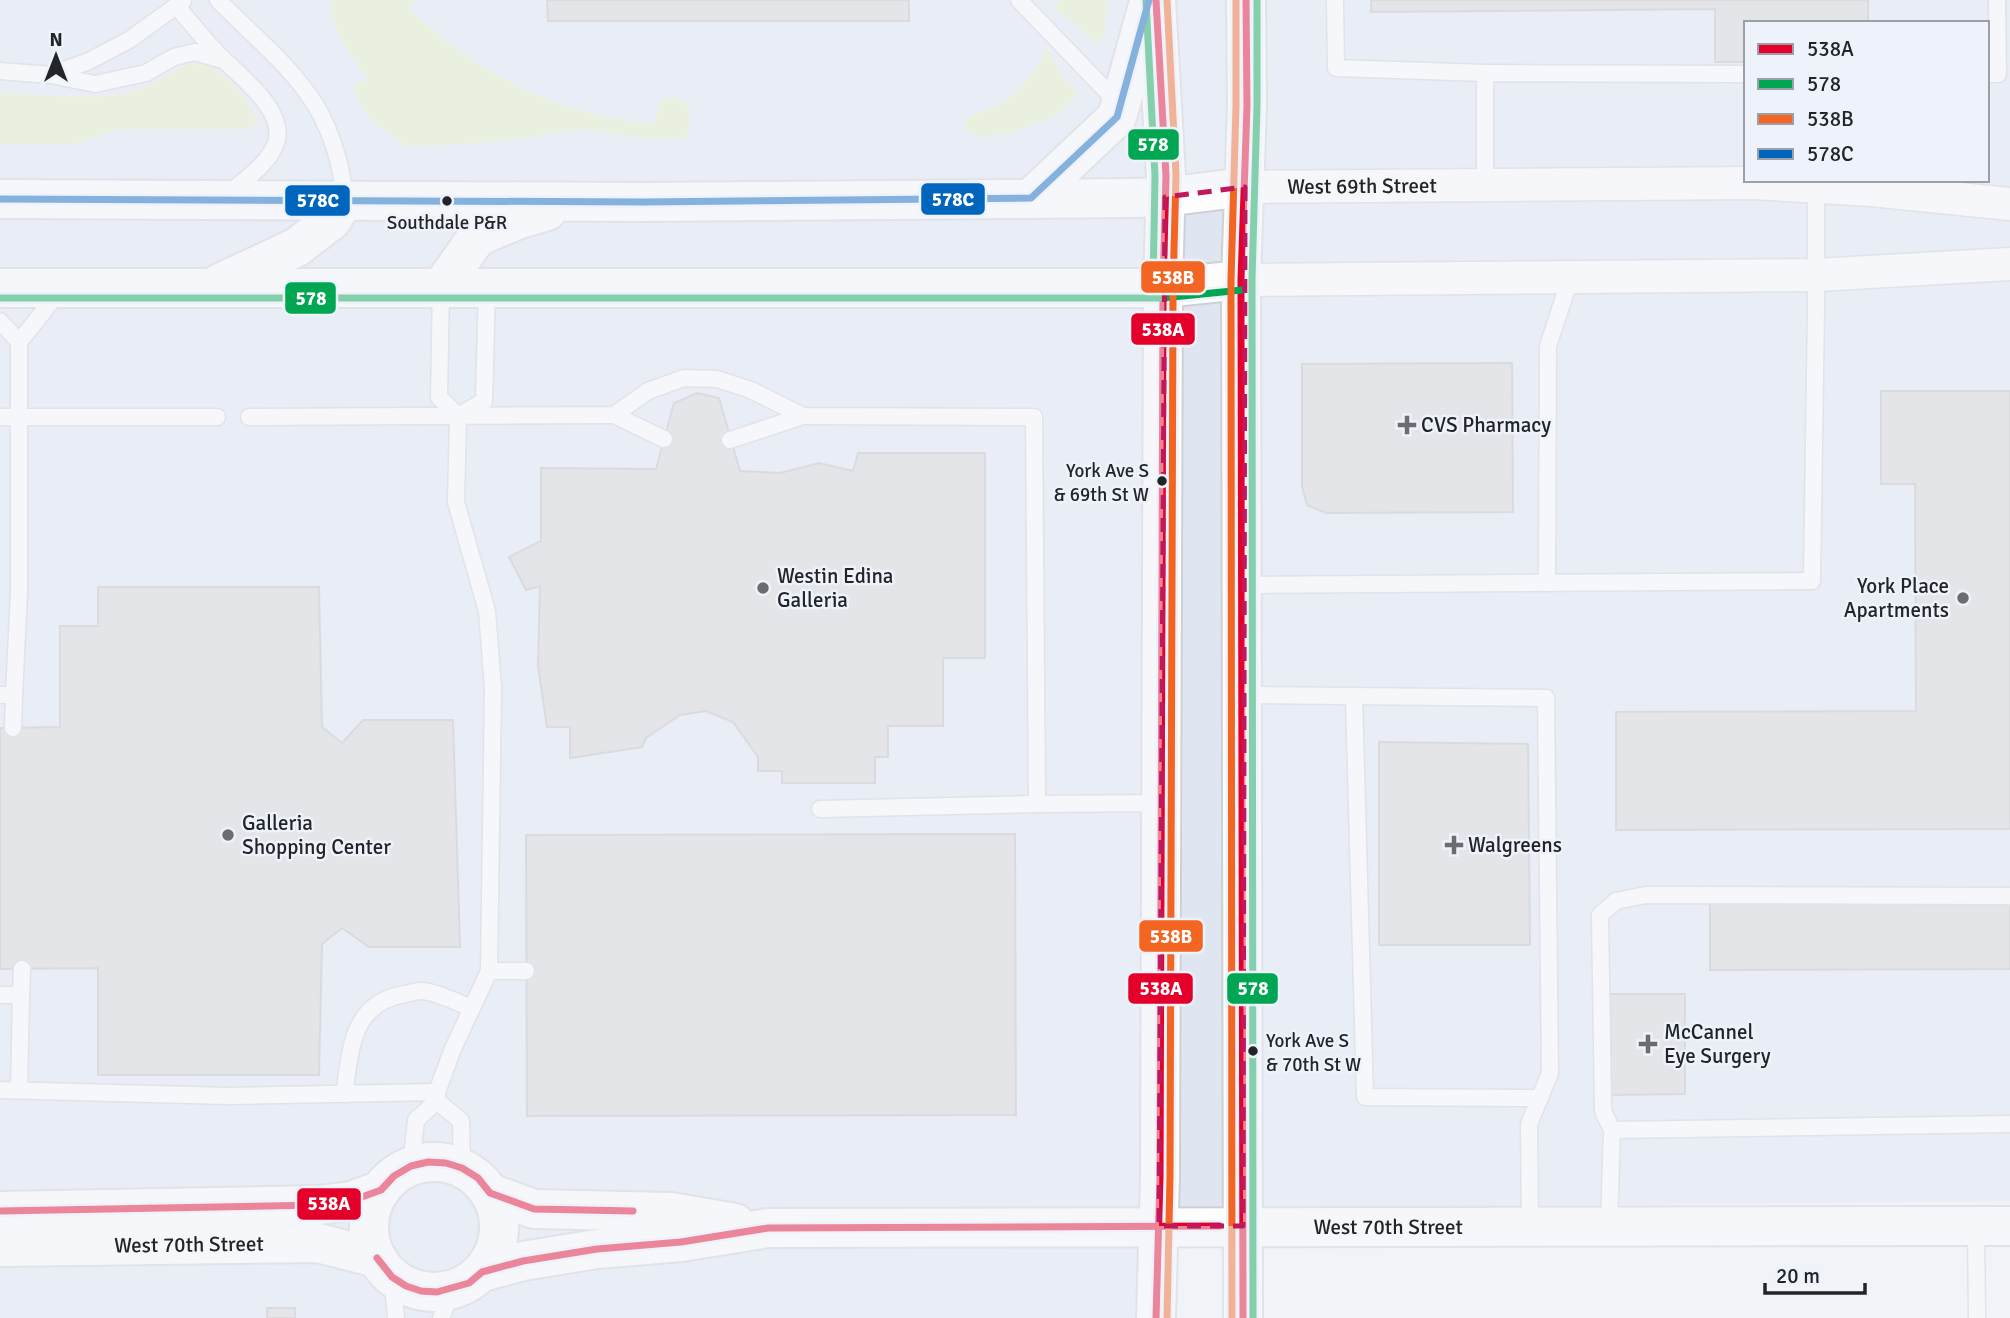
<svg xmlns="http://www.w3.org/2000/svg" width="2010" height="1318" font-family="Signika,sans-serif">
	<rect width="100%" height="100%" fill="#f0f3f8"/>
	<path fill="#e0e6f1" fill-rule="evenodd" d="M 0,0 L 2010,0 L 2010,1201 L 1175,1209 L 1175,1318 L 0,1318 ZM 1746,23 L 1987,23 L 1987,180 L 1746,180 Z"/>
	<g fill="#e3eec4">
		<path d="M 331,0 L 417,0 L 409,10 C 423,21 436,33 451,44 C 510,90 578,117 653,124 L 656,122 L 660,99 C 694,95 693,110 687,138 L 645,139 L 582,129 L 488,143 L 408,146 L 372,122 L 356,96 L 353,82 L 369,81 C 351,55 332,33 331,0 Z"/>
		<polygon points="1059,0 1108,0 1105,33 1099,44 1055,9"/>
		<path d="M 1047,48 L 1060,73 L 1079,93 L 1061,113 L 1041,122 L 1006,134 L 978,138 L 976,134 L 968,133 L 964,127 L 968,117 C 1012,103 1027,88 1047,48 Z"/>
		<path d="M 186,64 C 193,64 201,64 208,66 C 226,72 254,106 259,123 L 246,129 L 120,129 L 75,144 L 0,144 L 0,93 C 36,94 93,101 126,93 C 148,88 166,75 186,64 Z"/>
	</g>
	<g fill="#d4d4d7" stroke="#c0bfc2" stroke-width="2">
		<polygon points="551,0 909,0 909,21 548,21 547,1"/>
		<polygon points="1371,0 1868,0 1868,23 1746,23 1746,62 1715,62 1715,9 1371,12"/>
		<polygon points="1512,363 1513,512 1326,513 1307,505 1302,486 1302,364"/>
		<polygon points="1881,391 2010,391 2010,829 1616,830 1616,712 1916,711 1915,484 1881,484"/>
		<polygon points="697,393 719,398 740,471 780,473 819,463 853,471 858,453 985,453 985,658 943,658 943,726 888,726 888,757 875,757 875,783 782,783 782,771 758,771 758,757 733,722 706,711 680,715 646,738 642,747 570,758 570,727 547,727 538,666 540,586 526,590 509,557 541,541 541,468 656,469 674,403"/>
		<polygon points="98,587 319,587 322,727 342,743 363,720 453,720 460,947 369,947 342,928 322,944 319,1075 98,1075 98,968 0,969 0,728 60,727 60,626 98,626"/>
		<polygon points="1379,742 1528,744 1530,945 1379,945"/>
		<polygon points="1015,834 1016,1115 527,1116 526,835"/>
		<polygon points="1710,897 2010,899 2010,969 1710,970"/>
		<polygon points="1610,994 1685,994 1685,1094 1611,1095"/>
		<rect x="267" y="1308" width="28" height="10"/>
	</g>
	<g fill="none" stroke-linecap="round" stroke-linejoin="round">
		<defs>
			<g id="lane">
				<path d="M 218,0 C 248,31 283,59 308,94 C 328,120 344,168 344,200"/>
				<polyline points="1019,0 1119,104"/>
				<polyline points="1335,0 1336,68 1485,73"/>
				<path d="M 176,6 C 192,23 206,43 223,59 C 241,77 287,112 276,143 C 268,165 244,180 228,194"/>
				<polyline points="0,71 51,75 89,61 129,40 183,1"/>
				<polyline points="1987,74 1998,74 1997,0"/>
				<polyline points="51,75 95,84 146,73 174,57 195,52 223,60"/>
				<polyline points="1485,187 1485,73 1746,74"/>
				<polyline points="0,321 19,342"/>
				<polyline points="460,415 484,401 487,288"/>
				<polyline points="614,415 664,439"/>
				<polyline points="0,417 217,417"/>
				<polyline points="249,417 614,415 648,391 684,378 717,379 751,390 803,416 1034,417 1037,804 1161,803"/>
				<polyline points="730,440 803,416"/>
				<polyline points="1547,583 1548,346 1570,279"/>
				<polyline points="1242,585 1812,581 1816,307 1816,186"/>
				<polyline points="0,695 14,695 19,593 19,342 59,292"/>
				<polyline points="1242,695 1546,698 1550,1073 1529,1124 1530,1226"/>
				<polyline points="1354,697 1365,1097 1540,1098"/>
				<polyline points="13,728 14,695"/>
				<polyline points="820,809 1037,804"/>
				<polyline points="489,971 526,971"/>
				<polyline points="0,995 21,995 19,1090"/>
				<polyline points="21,995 22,969"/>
				<polyline points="0,1090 228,1096 437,1092"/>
				<path d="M 344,1094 C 351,1049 351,1003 405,994 C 410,993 416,991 421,991 C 435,991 458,1003 472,1008"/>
				<polyline points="437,1101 461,1121 462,1168"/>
				<polyline points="1612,1130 1603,1111 1600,915 1616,901 1645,895 2010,896"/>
				<polyline points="411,1166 416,1120 437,1101 437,1092 452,1051 489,971 493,687 487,611 456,502 458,416 439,397 441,288"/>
				<polyline points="1609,1226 1612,1130 2010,1124"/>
				<polyline points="1976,1226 1977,1318"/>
				<polyline points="392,1277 396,1318"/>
				<polyline points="441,1318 453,1289"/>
			</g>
			<g id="street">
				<path id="s1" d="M 1245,187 L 1754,183 L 1871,190 L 2010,204"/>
				<polyline points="1241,280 1816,275 2010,264"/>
			</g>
			<g id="secondary">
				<polyline points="1156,0 1166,176 1163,288 1160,1177 1156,1318"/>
				<polyline points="1031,198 1117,117 1147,9"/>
				<polyline points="0,199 643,202 1131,198 1165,197 1245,187"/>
				<polyline points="220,283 297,247 332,220 344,200"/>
				<polyline points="0,288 1163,288 1241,280"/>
				<polyline points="441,288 477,237 517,220 547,211"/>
				<circle cx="434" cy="1227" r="65"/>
				<polyline points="490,1193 534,1209 671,1212 735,1223"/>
				<polyline points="0,1211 319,1205 351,1201 381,1190"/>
				<path id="s2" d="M 0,1247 L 318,1243 L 377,1258"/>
				<path id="s3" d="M 482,1272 L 523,1261 L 597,1249 L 681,1242 L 768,1228 L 2010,1226"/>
				<polyline points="1243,1318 1241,280 1247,106 1246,0"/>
			</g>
		</defs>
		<use href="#lane" stroke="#ced0d4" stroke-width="19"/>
		<use href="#street" stroke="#ced0d4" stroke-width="35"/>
		<use href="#secondary" stroke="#ced0d4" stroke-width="42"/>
		<use href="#lane" stroke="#fdfdfe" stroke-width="16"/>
		<use href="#street" stroke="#fdfdfe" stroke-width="32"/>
		<use href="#secondary" stroke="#fdfdfe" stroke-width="38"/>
		<defs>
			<g id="bus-1">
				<polyline points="1156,0 1166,176 1163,288 1160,1177 1156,1318"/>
				<polyline points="0,1211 319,1205 351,1201 381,1190 394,1176 411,1166 428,1162 446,1163 462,1168 478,1178 490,1193 534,1209 633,1211"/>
				<polyline points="377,1258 392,1277 406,1286 421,1291 437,1292 469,1283 482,1272 523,1261 597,1249 681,1242 768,1228 1219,1226"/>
				<polyline points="1243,1318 1241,280 1247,106 1246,0"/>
			</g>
			<g id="bus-2">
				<polyline points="1146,1 1155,176 1153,288"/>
				<polyline points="0,298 1163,298 1242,290"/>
				<polyline points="1253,1318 1252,280 1257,106 1257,0"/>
			</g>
			<g id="bus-3">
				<polyline points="1167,1318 1170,1177 1173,288 1176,175 1167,0"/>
				<polyline points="1232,1318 1231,280 1236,106 1236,0"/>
			</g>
			<polyline id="bus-4" points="0,199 643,202 1031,198 1117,117 1149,0"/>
		</defs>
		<use href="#bus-1" stroke="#edf2fb" stroke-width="12"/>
		<use href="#bus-2" stroke="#edf2fb" stroke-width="12"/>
		<use href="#bus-3" stroke="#edf2fb" stroke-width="12"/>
		<use href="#bus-4" stroke="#edf2fb" stroke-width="12"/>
		<use href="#bus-1" stroke="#e4002b" stroke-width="7"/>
		<use href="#bus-2" stroke="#00a651" stroke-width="7"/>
		<use href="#bus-3" stroke="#f26522" stroke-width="7"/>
		<use href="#bus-4" stroke="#0065bd" stroke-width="7"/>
	</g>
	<path d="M0 0H2010V1318H0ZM 1245,187 L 1243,1226 L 1159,1226 L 1165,197 Z" fill="#f0f3f8" fill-opacity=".55" fill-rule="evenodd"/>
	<path fill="none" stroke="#c2185b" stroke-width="5" stroke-dasharray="14 9" stroke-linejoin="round" d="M 1245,187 L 1243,1226 L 1159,1226 L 1165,197 Z"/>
	<g fill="#222427" stroke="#edf2fb" stroke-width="2.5">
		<circle cx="447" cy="201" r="6"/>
		<circle cx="1162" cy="481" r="6"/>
		<circle cx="1253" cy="1051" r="6"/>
	</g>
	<g fill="#6a6c70" stroke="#edf2fb" stroke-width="2.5">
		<path d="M1403.5 414.5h7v7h7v7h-7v7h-7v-7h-7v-7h7z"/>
		<circle cx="763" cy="588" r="7"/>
		<circle cx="1963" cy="598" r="7"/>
		<circle cx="228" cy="835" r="7"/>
		<path d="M1450.5 834.5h7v7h7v7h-7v7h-7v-7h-7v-7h7z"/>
		<path d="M1644.5 1033.5h7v7h7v7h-7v7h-7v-7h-7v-7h7z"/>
	</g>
	<g text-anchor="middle" stroke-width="5" stroke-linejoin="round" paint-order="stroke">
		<g font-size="19" fill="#222427" stroke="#edf2fb">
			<text x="447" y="229">Southdale P&amp;R</text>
			<text x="1149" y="477" text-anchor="end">York Ave S<tspan x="1149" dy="24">&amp; 69th St W</tspan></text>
			<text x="1266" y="1047" text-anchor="start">York Ave S<tspan x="1266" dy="24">&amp; 70th St W</tspan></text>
		</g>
		<g font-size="21" fill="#222427" stroke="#edf2fb">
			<text dy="7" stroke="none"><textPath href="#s1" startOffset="117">West 69th Street</textPath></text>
			<text dy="7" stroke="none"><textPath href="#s3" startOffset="910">West 70th Street</textPath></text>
			<text dy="7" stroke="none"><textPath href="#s2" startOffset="189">West 70th Street</textPath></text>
		</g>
		<g font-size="21" fill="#222427" stroke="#edf2fb" text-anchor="start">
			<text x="1421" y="432">CVS Pharmacy</text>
			<text x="777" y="583">Westin Edina<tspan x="777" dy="24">Galleria</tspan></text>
			<text x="1949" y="593" text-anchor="end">York Place<tspan x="1949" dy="24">Apartments</tspan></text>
			<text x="242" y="830">Galleria<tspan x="242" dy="24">Shopping Center</tspan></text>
			<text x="1468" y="852">Walgreens</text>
			<text x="1664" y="1039">McCannel<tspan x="1664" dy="24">Eye Surgery</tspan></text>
		</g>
	</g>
	<g stroke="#edf2fb" stroke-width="2.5">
		<rect x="1127" y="128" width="53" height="33" rx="7" fill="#00a651"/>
		<rect x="920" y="182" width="66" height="34" rx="7" fill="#0065bd"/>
		<rect x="284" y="184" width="67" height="33" rx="7" fill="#0065bd"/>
		<rect x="1140" y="260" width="66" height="34" rx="7" fill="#f26522"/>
		<rect x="284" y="281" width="53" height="34" rx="7" fill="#00a651"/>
		<rect x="1130" y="312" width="66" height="34" rx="7" fill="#e4002b"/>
		<rect x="1138" y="919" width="66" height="34" rx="7" fill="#f26522"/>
		<rect x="1127" y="972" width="67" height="33" rx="7" fill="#e4002b"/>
		<rect x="1226" y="972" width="53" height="33" rx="7" fill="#00a651"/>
		<rect x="296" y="1187" width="66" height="34" rx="7" fill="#e4002b"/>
	</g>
	<g font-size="19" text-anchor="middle" font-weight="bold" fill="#fff">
		<text x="1153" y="151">578</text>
		<text x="953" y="206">578C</text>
		<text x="318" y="207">578C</text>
		<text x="1173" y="284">538B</text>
		<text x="311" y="305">578</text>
		<text x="1163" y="336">538A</text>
		<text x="1171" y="943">538B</text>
		<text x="1161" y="995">538A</text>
		<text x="1253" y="995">578</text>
		<text x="329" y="1210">538A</text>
	</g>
	<rect x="1744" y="21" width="245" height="161" fill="#edf2fb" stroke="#9ca0a6" stroke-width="2"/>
	<rect x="1758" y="44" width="35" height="10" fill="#e4002b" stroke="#9ca0a6" stroke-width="2"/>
	<text x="1807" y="56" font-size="21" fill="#222427">538A</text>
	<rect x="1758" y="79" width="35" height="10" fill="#00a651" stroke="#9ca0a6" stroke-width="2"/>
	<text x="1807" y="91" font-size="21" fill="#222427">578</text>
	<rect x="1758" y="114" width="35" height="10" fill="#f26522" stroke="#9ca0a6" stroke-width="2"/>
	<text x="1807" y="126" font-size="21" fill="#222427">538B</text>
	<rect x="1758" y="149" width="35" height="10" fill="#0065bd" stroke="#9ca0a6" stroke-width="2"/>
	<text x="1807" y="161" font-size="21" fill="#222427">578C</text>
	<g transform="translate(56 56)" stroke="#edf2fb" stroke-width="5" paint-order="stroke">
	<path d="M0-5L12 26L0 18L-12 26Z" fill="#222427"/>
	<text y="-10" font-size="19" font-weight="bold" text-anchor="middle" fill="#222427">N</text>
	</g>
	<path d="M1765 1283v10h100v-10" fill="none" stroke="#222427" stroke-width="3.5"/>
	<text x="1776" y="1283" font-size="21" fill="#222427" stroke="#edf2fb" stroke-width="5" paint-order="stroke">20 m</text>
</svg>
